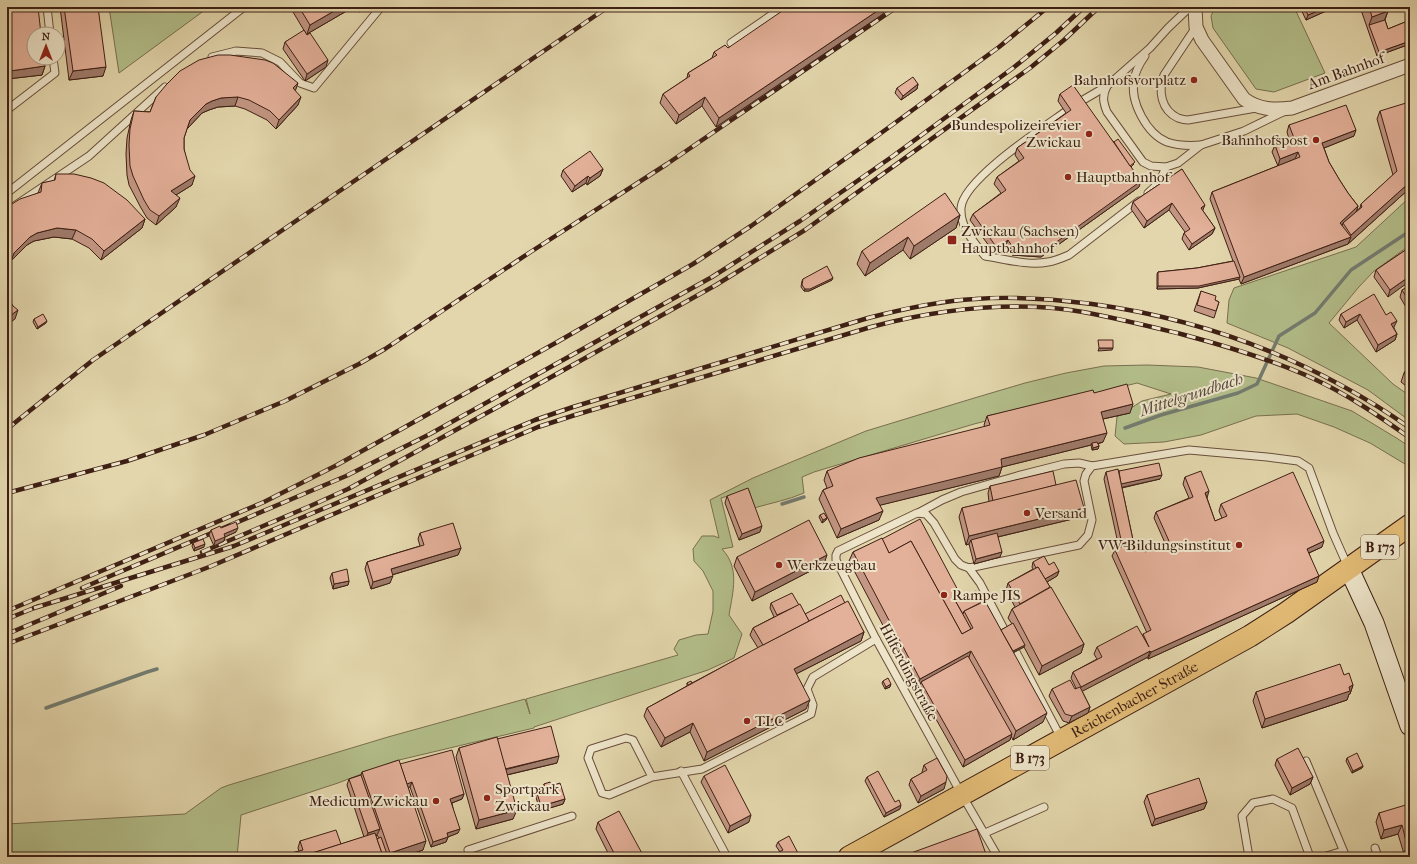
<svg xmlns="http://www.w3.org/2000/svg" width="1417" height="864" font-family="'IM FELL French Canon',serif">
	<rect width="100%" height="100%" fill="#e3d6ac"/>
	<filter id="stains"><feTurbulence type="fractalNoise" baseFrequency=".005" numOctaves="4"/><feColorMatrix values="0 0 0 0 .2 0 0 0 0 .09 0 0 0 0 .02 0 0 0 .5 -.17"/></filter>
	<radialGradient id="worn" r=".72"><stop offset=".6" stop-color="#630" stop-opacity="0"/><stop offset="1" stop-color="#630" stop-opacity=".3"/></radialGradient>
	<g fill="#b3be8a" stroke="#796f4f">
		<polygon points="109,7 209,7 119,73"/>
		<polygon points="1215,7 1294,7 1325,73 1274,92 1256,89 1213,28 1211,16"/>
		<polygon points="1410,197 1410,245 1373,272 1358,288 1329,323 1393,384 1410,396 1410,421 1368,390 1288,348 1227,323 1229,300 1234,288 1356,247"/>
		<path d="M 1147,365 L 1198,367 L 1256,378 L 1352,411 L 1398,439 L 1410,447 L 1410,467 L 1370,443 L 1334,427 L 1297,414 L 1256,416 L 1201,435 L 1164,442 L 1124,444 L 1115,436 L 1117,417 L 1142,401 L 1171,394 L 1137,383 L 974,424 L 814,472 L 802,477 L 804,493 C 788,500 771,503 754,508 L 749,490 L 721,498 L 733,547 L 722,549 C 740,568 733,591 729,615 L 742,634 L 734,658 L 708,670 L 534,727 L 534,728 L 395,761 L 338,783 L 241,815 L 237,857 L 7,857 L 7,824 L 185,814 L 221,788 L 229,785 L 388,737 L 525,699 L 530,714 L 526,699 L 678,655 L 674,649 L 679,640 L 696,635 L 708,634 L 713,611 L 713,591 L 703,571 L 694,561 L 693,549 L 702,536 L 714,536 L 719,538 L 710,500 L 753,478 L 866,431 L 971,399 L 1025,383 L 1066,373 L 1104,366 Z"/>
	</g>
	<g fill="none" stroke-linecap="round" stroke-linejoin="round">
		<g stroke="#737c70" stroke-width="3.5">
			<polyline points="1125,428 1161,415 1238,393 1257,384 1279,336 1315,313 1351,270 1410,231"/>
			<polyline points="782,504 804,497"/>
			<polyline points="46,708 147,672 157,669"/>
		</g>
		<defs>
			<g id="lane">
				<polyline points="47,7 50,34"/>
				<path d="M 1190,7 L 1168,28 L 1150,48 L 1107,86 C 1102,96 1103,102 1107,112 L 1143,162 L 1151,166 L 1166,167 L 1178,163 L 1201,145 L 1244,131 L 1283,112"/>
				<path d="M 1196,27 L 1164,75 C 1158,91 1161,110 1178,118 C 1181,119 1185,120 1188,120 L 1256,108"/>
				<polyline points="731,43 783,7"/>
				<path d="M 1145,56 C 1140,63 1135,72 1134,81 C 1130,102 1147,134 1167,142 C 1179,146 1189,146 1201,145"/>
				<polyline points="212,57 236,51 262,53 280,62 300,83 314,88 381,7"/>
				<polyline points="1078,103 1107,86"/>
				<polyline points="7,110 55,73 53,58"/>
				<path d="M 1065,112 C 1041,129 963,180 961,208 C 960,228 974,242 985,256 C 1005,259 1028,266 1048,262 C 1055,261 1062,258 1069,255 L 1139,201"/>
				<polyline points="7,193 244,7"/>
				<path d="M 1148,193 C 1157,186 1162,178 1166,167"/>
				<polyline points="7,211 89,156 165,87"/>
				<polyline points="918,513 942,500 961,492 1017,476 1064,464 1079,463 1092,466"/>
				<polyline points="969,568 980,583 1061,738"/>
				<polyline points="1306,761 1346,857"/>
				<polyline points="681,771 727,857"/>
				<polyline points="652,777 609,795 602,793 588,758 591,749 626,738 633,740 652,777 702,769 811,714 813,705 807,689 813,677 876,639"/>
				<polyline points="985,833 1044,807"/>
				<polyline points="1375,848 1378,857"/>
				<polyline points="472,857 468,850 572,816"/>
				<polyline points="998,857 962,795 876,639 836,560 836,555 838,551 917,513 926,514 934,523 955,559 961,565 969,568 1079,545 1088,535 1092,520 1084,481 1086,474 1092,466 1189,450 1267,457 1298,461 1309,468 1333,533 1348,567"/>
				<polyline points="1249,857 1242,816 1253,803 1273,799 1292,808 1310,857"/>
				<polyline points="1323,857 1343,851"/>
			</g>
			<path id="street" d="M 1195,7 L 1196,27 L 1202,40 L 1244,99 C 1259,110 1274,110 1292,108 L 1410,65"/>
			<polyline id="secondary" points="1349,569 1374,623 1410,726"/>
			<g id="primary">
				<path id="s1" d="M 849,857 L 1250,636 L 1286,613 L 1410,525"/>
			</g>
		</defs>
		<use href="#lane" stroke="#684e3a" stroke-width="9"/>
		<use href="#street" stroke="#684e3a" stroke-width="15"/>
		<use href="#secondary" stroke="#3f2014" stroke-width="21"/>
		<use href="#primary" stroke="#3f2014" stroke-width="23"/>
		<use href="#lane" stroke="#ede4c9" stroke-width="7"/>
		<use href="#street" stroke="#ede4c9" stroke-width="13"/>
		<use href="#secondary" stroke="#ede4c9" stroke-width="19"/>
		<use href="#primary" stroke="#e2bb76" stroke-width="21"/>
		<defs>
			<g id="rail">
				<polyline points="7,429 93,360 608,7"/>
				<polyline points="7,493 127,461 204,435 285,401 359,364 385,349 529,253 667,164 897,7"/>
				<polyline points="202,552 308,507 348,489 494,409 716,285 805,230 1030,68 1064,40 1099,7"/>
				<polyline points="82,588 346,476 430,434 712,277 800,221 893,156 1013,68 1056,33 1084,7"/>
				<path d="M 34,608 L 234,546 L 535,420 L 573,407 L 868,318 C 903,309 938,301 975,299 C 1014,296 1053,299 1092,304 C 1209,320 1314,361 1410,428"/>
				<polyline points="7,611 264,502 337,465 559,341 693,264 751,226 877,136 999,47 1048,7"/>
				<polyline points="7,619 39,606"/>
				<polyline points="7,634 121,586"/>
				<path d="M 7,644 L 209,567 L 538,427 L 575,415 L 871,327 C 940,309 1012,300 1083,312 C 1116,318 1148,326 1181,334 C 1226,346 1270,359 1312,378 C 1347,394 1379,416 1410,438"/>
			</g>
		</defs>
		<use href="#rail" stroke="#3f2014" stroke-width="4.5"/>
		<use href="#rail" stroke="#ede4c9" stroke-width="3" stroke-dasharray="9" stroke-linecap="butt"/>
	</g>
	<g fill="#c39784" stroke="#3f2014" fill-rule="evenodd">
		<polygon points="7,7 45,66 42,75 7,79"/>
		<polygon points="60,7 98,7 103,76 69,80"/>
		<polygon points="290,7 351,7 350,9 307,34 326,67 305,81 283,49 285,42 305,32"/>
		<polygon points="357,7 367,7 359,12"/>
		<polygon points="1300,7 1335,7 1306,20"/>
		<polygon points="1360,7 1387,7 1388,11 1385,20 1388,29 1410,20 1410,44 1377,56"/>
		<polygon points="883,14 716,127 702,106 676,124 660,103 663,94 687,78 688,73 712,58 714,52 728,48"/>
		<polygon points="918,84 917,89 901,100 895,93 897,88"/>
		<polygon points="295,91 298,105 276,129 267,120 245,109 235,106 218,107 209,110 202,113 187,129 184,138 184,149 192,185 176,195 176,207 156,225 147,218 141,208 129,185 127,175 126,154 127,138 131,120 134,111 150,112 156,97"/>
		<polygon points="1060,94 1114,142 1134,164 1131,167 1139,187 1041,257 1012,255 1005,247 995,254 970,220 973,214 1001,193 994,184 997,177 1019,161 1015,155 1017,148 1066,113 1058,101"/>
		<polygon points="1380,111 1410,188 1348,244 1241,284 1239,279 1198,288 1157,289 1157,274 1158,272 1197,268 1233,261 1210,199 1212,192 1295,159 1278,166 1272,152 1275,145 1289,139 1287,132 1289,125 1354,136 1324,148 1329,162 1339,179 1348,193 1358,206 1356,211 1360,208 1361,204 1393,175 1377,119"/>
		<polygon points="603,169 600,176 587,185 586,183 572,192 561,176 563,170"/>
		<polygon points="1182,169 1203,211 1215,228 1212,234 1189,250 1182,239 1184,233 1185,232 1169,210 1144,228 1131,209 1133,202"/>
		<polygon points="56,174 145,219 142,228 101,260 89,248 72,239 54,237 34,241 27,245 7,207 38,193 42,183 54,181"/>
		<polygon points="960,215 956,228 910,259 903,250 865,276 857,264 862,251"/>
		<polygon points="1410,247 1388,297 1374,277 1376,270"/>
		<polygon points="803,279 832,280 809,291 804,291 801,287 802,281"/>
		<polygon points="1410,286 1410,314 1400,297 1402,290"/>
		<polygon points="1201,291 1215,300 1219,302 1214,318 1194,311"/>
		<polygon points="1341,314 1386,315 1394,327 1394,328 1397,334 1395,340 1376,352 1357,320 1344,328 1339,320"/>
		<polygon points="34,319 46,323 37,329 33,322"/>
		<polygon points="1410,365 1410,389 1401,382 1404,373"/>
		<polygon points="1094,393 1130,413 1103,419 1103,442 1098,444 1099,446 1098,449 1092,450 1091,445 1002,467 999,476 880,505 879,520 837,538 819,499 823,490 827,488 824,480 827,471 985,427 984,425 987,416"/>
		<polygon points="1119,471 1160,479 1122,488 1133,540 1132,542 1145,552 1165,543 1154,518 1156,512 1189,498 1183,484 1185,477 1207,498 1215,521 1222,518 1219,511 1221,504 1322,547 1309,553 1317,582 1148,659 1148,657 1082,691 1090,707 1088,713 1069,723 1063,721 1049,696 1052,689 1075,689 1076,688 1071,678 1073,672 1097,659 1094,654 1097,647 1143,636 1143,634 1147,633 1112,556 1115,550 1119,548 1104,479 1106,472"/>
		<polygon points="1056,485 1081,517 998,537 1000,557 974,564 969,544 966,545 959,517 962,508 989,502 988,493 990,486"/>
		<polygon points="727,496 760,532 739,540 725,503"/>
		<polygon points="820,515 827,518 826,520 822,523 819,517"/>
		<polygon points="221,528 236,532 225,537 224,541 214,546 209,535 211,530"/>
		<polygon points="420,533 461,548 458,555 392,575 390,583 371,589 365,569 367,562 420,546 418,539"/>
		<polygon points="882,539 961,599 982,602 1001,630 1012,624 1008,618 1012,609 1015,607 1006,590 1008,583 1033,569 1032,567 1033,562 1049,565 1059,571 1057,576 1047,582 1084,644 1081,653 1039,675 1024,647 1013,653 1043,722 1013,740 1011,736 1010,740 963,767 919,689 920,686 916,688 849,561 853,552"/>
		<polygon points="193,543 204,547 194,551 192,546"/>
		<polygon points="737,557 824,564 752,601 734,566"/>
		<polygon points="332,573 349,581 348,585 333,589 330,578"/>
		<polygon points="771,603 799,605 805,614 845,603 864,632 861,641 796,674 806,709 704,761 690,732 661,747 644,716 647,708 687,686 687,683 692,683 758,648 750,635 753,628 774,617 770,608"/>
		<polygon points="1344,675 1353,685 1350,694 1349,694 1347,700 1262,728 1253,701 1256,692"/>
		<polygon points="883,681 890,687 885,689 882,683"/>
		<polygon points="497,739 557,763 507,775 513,819 476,829 456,757 459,748"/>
		<polygon points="1347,758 1363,766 1362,768 1352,773 1346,761"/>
		<polygon points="1277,759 1313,777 1310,784 1290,795 1275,765"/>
		<path d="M 400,764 L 464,794 L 462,799 L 452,803 L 458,833 L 448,837 L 446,842 L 431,847 L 410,787 L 408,787 L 423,850 L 402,857 L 291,857 L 292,853 L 299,851 L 298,848 L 300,841 L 341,844 L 364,837 L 347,785 L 349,779 L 361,775 L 362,772 ZM 377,835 L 379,838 L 377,839 L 376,836 Z"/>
		<polygon points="924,765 944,789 918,803 909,785 911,779 922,773 922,772"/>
		<polygon points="704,776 749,822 728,833 701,782"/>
		<polygon points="867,777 900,809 884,817 865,781"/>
		<polygon points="544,784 551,786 565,799 563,804 540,811 535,794 536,790 542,788"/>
		<polygon points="1147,795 1207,802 1204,809 1152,826 1144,802"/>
		<polygon points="1410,809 1410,852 1404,854 1398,834 1381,839 1376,822 1379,813"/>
		<polygon points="598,822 644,857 610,857 596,829"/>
		<polygon points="778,842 800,857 780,852 776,846"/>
	</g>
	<g fill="#9f7b6b" stroke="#3f2014">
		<polygon points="341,7 351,7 350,9 307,34 310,25"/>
		<polygon points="361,7 367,7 359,12"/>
		<polygon points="883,7 885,7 883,14 716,127 719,118"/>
		<polygon points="1327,7 1335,7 1306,20 1308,15"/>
		<polygon points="1388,11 1383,24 1369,25 1372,17"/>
		<polygon points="1410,41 1410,44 1377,56 1379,52"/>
		<polygon points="328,60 326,67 305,81 307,74"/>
		<polygon points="45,66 42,75 7,79 10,71"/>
		<polygon points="106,67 103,76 69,80 73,71"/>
		<polygon points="298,83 295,92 293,88"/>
		<polygon points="918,84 917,89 901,100 903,96"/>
		<polygon points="230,97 238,97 235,106 218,107 209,110 202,113 187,129 190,120 206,104 212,101 221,98"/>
		<polygon points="301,97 298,105 276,129 279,120"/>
		<polygon points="705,97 702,106 676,124 679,115"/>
		<polygon points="1356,130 1354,136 1319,150 1322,143"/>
		<polygon points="1298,152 1295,159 1278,166 1280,159"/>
		<polygon points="603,169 600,176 587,185 590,178"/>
		<polygon points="195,176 192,185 168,200 171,191"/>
		<polygon points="588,176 586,183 572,192 575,186"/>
		<polygon points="1141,181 1139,187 1041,257 1012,255 1014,249"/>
		<polygon points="1410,182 1410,188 1348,244 1351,235"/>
		<polygon points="180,198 176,207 156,225 159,216"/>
		<polygon points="1172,203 1169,210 1144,228 1147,221"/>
		<polygon points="1205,205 1202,212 1201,208"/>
		<polygon points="1358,206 1356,213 1343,223 1342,226 1340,223"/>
		<polygon points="960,215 956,228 910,259 914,246"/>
		<polygon points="145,219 142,228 101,260 104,251"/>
		<polygon points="57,228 76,230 72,239 54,237 34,241 27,245 10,262 14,253 30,237 37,233"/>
		<polygon points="1215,228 1212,234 1189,250 1192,244"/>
		<polygon points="908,237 903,250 865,276 870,263"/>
		<polygon points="1351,237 1348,244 1241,284 1244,277"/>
		<polygon points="1008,240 1005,247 995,254 997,248"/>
		<polygon points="1410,276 1410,281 1388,297 1390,290"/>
		<polygon points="1240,277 1239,279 1198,288 1157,289 1158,286"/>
		<polygon points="833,278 832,280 809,291 804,291 805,289"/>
		<polygon points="18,310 15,319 7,325 7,318"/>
		<polygon points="1360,314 1357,320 1344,328 1346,322"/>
		<polygon points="47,321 46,323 37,329 38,327"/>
		<polygon points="1397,321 1394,327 1389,331 1391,324"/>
		<polygon points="1397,334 1395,340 1376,352 1378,345"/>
		<polygon points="1099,348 1113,348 1112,350 1098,351"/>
		<polygon points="1133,404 1130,413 1098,420 1101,412"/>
		<polygon points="1107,433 1103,442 1092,445 1092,443 1091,445 1002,467 999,476 873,507 876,498 1001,459"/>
		<polygon points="1099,446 1098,449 1092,450 1093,448"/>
		<polygon points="1162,475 1160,479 1119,488 1120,484"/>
		<polygon points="1209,491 1207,498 1205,493"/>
		<polygon points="1084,508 1081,517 972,543 971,540 969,544 966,545 969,536"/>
		<polygon points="883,511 879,520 837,538 841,529"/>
		<polygon points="827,518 826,520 822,523 823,520"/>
		<polygon points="762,526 760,532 739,540 742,534"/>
		<polygon points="238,528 236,532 225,537 224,541 214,546 215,541 224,534"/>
		<polygon points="1133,540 1130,547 1119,551 1122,544"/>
		<polygon points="1324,541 1322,547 1304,555 1307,549"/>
		<polygon points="205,544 204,547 194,551 195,548"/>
		<polygon points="461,548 458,555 388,576 391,569"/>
		<polygon points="1002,552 1000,557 974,564 976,559"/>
		<polygon points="827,555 824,564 752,601 755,592"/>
		<polygon points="1059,571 1057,576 1042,585 1043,580"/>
		<polygon points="393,576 390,583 371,589 373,582"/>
		<polygon points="1319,576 1317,582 1148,659 1151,652"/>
		<polygon points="349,581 348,585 333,589 334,584"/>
		<polygon points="961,596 959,603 956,605 955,600"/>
		<polygon points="864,632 861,641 790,677 794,669"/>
		<polygon points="1084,644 1081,653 1039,675 1042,666"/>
		<polygon points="1025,645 1024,647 1006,656 1007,654"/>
		<polygon points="971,651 968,660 921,682 920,686 916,688 920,679"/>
		<polygon points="1150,651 1148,657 1079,693 1081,687"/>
		<polygon points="891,684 890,687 885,689 886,687"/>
		<polygon points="1353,685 1350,694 1349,694 1347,700 1262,728 1265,719"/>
		<polygon points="810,700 806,709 704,761 707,752"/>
		<polygon points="1090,707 1088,713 1069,723 1072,716"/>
		<polygon points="1047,713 1043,722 1013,740 1016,731"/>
		<polygon points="693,723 690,732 661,747 665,738"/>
		<polygon points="1012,734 1010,740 963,767 965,760"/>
		<polygon points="559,756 557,763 502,776 504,770"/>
		<polygon points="1363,766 1362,768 1352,773 1353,771"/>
		<polygon points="1313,777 1310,784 1290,795 1292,788"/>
		<polygon points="412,782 410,787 403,789 405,784"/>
		<polygon points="946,782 944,789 918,803 921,796"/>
		<polygon points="464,794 462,799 449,804 450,799"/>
		<polygon points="565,799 563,804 540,811 541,806"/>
		<polygon points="1207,802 1204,809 1152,826 1155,819"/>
		<polygon points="901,805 900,809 884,817 886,813"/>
		<polygon points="517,810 513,819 476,829 479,820"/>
		<polygon points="751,815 749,822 728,833 730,826"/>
		<polygon points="1402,825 1398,834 1381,839 1384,830"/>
		<polygon points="380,829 377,835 365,840 368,833"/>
		<polygon points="460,829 458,833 445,838 447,833"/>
		<polygon points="448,837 446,842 431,847 433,842"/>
		<polygon points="426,841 423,850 402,857 389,857 390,853"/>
		<polygon points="1410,844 1410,852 1404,854 1407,845"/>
	</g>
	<g fill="#e3b099" stroke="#3f2014">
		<polygon points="7,7 38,7 41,34 34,34 34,58 44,58 45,66 10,71 7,45"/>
		<polygon points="64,7 98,7 106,67 73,71"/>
		<polygon points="299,7 341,7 310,25"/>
		<polygon points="788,7 883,7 719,118 705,97 679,115 663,94 690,76 688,73 717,55 714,52 725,45 728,48"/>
		<polygon points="1304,7 1327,7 1308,15"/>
		<polygon points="1369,7 1387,7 1388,11 1372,17"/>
		<polygon points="1385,20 1388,29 1410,20 1410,41 1379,52 1369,25"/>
		<polygon points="304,30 307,35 310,33 328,60 307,74 285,42"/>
		<polygon points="218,55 230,55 265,60 273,63 298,83 293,88 301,97 279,120 270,111 249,100 238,97 221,98 212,101 206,104 190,120 184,138 184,149 190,170 195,176 171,191 180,198 159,216 150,210 144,200 133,176 130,166 129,145 130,129 134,111 150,112 156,97 166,85 180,71 199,60"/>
		<polygon points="913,77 918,84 903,96 897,88"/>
		<polygon points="1073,85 1141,181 1044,251 1014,249 1008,240 997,248 973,214 1006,190 997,177 1024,158 1017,148 1071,110 1060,94"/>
		<polygon points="1406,103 1410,115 1410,182 1351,235 1343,223 1362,207 1361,204 1397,171 1380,111"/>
		<polygon points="1346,105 1356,130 1322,143 1329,162 1339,179 1348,193 1358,206 1340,223 1351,237 1244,277 1212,192 1300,157 1298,152 1280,159 1275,145 1294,138 1289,125"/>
		<polygon points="1118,139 1135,162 1130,166 1114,142"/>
		<polygon points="590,151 603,169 590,178 588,176 575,186 563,170"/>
		<polygon points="1182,169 1205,205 1201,208 1215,228 1192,244 1184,233 1190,229 1172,203 1147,221 1133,202"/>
		<polygon points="56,174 74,174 91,178 104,183 127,200 145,219 104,251 92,239 76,230 57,228 37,233 30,237 14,253 7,272 7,207 20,199 41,192 42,183 55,180"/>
		<polygon points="945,193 960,215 914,246 908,237 870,263 862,251"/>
		<polygon points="1410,247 1410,276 1390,290 1376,270"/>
		<polygon points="1234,261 1240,277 1199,286 1158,286 1158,272 1197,268"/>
		<polygon points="827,266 833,278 810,289 805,289 802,285 803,279"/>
		<polygon points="1410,286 1410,303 1402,290"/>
		<polygon points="1201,291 1216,296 1215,300 1219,302 1216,311 1197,305"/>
		<polygon points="7,293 8,297 13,306 18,310 7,318"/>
		<polygon points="1374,294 1386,315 1391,312 1397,321 1391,324 1397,334 1378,345 1360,314 1346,322 1341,314"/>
		<polygon points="43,314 47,321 38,327 34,319"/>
		<polygon points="1098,340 1113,340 1113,348 1099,348"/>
		<polygon points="1410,365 1410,377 1404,373"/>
		<polygon points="1127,384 1133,404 1101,412 1107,433 1001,459 1002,467 876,498 883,511 841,529 823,490 833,486 827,471 859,458 990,425 987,416 1093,390 1094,393"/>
		<polygon points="1097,442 1099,446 1093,448 1092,443"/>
		<polygon points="1159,463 1162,475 1121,484 1119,471"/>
		<polygon points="1118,469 1133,540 1122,544 1106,472"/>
		<polygon points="1053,471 1056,485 993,501 990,486"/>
		<polygon points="1201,471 1209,491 1205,493 1215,521 1227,516 1221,504 1293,472 1324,541 1307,549 1319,576 1151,652 1150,651 1081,687 1073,672 1102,657 1097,647 1137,626 1149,647 1143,634 1151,630 1115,550 1139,539 1145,552 1169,541 1156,512 1193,497 1185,477"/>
		<polygon points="1076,480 1084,508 969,536 962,508"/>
		<polygon points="748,488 762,526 742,534 727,496"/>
		<polygon points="824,513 827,518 823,520 820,515"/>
		<polygon points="920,519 961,596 955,600 971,629 962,634 911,541 889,553 882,539"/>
		<polygon points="809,520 827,555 755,592 737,557"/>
		<polygon points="236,522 238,528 224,534 225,537 215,541 211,530 220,526 221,528"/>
		<polygon points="453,523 461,548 391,569 393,576 373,582 367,562 424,545 420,533"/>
		<polygon points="997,533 1002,552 976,559 971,540"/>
		<polygon points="882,538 889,553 911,541 962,634 973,628 964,611 985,601 1047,713 1016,731 971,651 920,679 853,552"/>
		<polygon points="203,539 205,544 195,548 193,543"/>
		<polygon points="1044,556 1049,565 1054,562 1059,571 1045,579 1038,567 1036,568 1033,562"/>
		<polygon points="1038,567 1050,587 1020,604 1008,583"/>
		<polygon points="347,569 349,581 334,584 332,573"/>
		<polygon points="1051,587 1084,644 1042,666 1012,609"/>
		<polygon points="976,591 982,602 964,611 963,614 956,602"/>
		<polygon points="792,593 799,605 777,615 771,603"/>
		<polygon points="841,595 845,603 809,621 805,614"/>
		<polygon points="848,601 864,632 794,669 810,700 707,752 693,723 665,738 647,708 757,648"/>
		<polygon points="800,604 809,621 763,645 753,628"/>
		<polygon points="1013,623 1025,645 1013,651 1001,630"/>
		<polygon points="968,656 1012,734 965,760 921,682"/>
		<polygon points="1340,664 1344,675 1349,673 1353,685 1349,687 1350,691 1265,719 1256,692"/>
		<polygon points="888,678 891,684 886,687 883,681"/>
		<polygon points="1070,680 1075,689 1080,687 1090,707 1072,716 1065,714 1052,689"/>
		<polygon points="691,681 692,683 688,685 687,683"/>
		<polygon points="551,726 559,756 505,769 497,739"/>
		<polygon points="497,737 517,810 479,820 459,748"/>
		<polygon points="1298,748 1313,777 1292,788 1277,759"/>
		<polygon points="452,750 464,794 450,799 460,829 447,833 448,837 433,842 412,782 407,784 400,764"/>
		<polygon points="1357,753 1363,766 1353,771 1347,758"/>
		<polygon points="937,758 947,776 946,782 921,796 911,779 927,770 924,765"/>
		<polygon points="399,760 426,841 390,853 362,772"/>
		<polygon points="725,765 751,815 730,826 704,776"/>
		<polygon points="878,771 895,802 899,800 901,805 886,813 867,777"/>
		<polygon points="361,775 380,829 368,833 349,779"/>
		<polygon points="1199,778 1207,802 1155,819 1147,795"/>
		<polygon points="550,782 551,786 560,783 565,799 541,806 536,790 545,788 544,784"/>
		<polygon points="1409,804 1410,809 1410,844 1407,845 1402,825 1384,830 1379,813"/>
		<polygon points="619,811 644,857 616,857 598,822"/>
		<polygon points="977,829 987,857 900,857"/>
		<polygon points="336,830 341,844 300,857 293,857 292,853 303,850 300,841"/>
		<polygon points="375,833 383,856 380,857 300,857"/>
		<polygon points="789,836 800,857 770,857 783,850 778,842"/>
		<polygon points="381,837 388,857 383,857 383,856 377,839"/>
	</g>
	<g fill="#8f2418" stroke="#ede4c9" stroke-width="1.5">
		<circle cx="1194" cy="80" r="4"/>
		<circle cx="1089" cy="134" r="4"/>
		<circle cx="1316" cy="140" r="4"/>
		<circle cx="1068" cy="177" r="4"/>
		<rect x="947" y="235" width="10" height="10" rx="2"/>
		<circle cx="1027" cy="513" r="4"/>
		<circle cx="1239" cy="545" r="4"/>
		<circle cx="779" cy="565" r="4"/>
		<circle cx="944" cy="595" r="4"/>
		<circle cx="747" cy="721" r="4"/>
		<circle cx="487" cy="798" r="4"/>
		<circle cx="436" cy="801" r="4"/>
	</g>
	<g text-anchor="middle" stroke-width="4" stroke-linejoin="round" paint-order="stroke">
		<g fill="#ede4c9" stroke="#735b4a" stroke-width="1">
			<rect x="1361" y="535" width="38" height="24" rx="3"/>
			<rect x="1011" y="746" width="38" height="24" rx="3"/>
		</g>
		<g font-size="14" font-weight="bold" fill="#3f2014">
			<text x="1380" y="552">B 173</text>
			<text x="1030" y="763">B 173</text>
		</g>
		<g font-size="15" fill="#3f2014" stroke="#ede4c9">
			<text transform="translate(1346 71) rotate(-20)" y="5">Am Bahnhof</text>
			<text transform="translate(909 672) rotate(62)" y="5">Hilferdingstraße</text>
			<text dy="5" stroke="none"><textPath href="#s1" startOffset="326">Reichenbacher Straße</textPath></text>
		</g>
		<g font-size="15" fill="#3f2014" stroke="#ede4c9" text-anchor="start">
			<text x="1186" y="85" text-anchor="end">Bahnhofsvorplatz</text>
			<text x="1081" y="130" text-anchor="end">Bundespolizeirevier<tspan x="1081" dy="17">Zwickau</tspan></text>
			<text x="1308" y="145" text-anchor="end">Bahnhofspost</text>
			<text x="1076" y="182">Hauptbahnhof</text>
			<text x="961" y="236">Zwickau (Sachsen)<tspan x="961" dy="17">Hauptbahnhof</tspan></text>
			<text x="1035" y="518">Versand</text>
			<text x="1231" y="550" text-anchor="end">VW-Bildungsinstitut</text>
			<text x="787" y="570">Werkzeugbau</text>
			<text x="952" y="600">Rampe JIS</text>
			<text x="755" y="726">TLC</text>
			<text x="495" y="794">Sportpark<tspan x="495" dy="17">Zwickau</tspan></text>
			<text x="428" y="806" text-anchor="end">Medicum Zwickau</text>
		</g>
		<g font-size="16" font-style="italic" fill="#54463a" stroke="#ede4c9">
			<text transform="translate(1191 394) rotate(-18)" y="6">Mittelgrundbach</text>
		</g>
	</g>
	<rect width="1417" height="864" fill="none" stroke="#e3d6ac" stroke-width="24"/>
	<rect x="8" y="8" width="1401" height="848" fill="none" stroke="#3f2014" stroke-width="2"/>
	<rect x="12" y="12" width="1393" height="840" fill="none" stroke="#3f2014"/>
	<g transform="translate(46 46)"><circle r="19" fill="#ede4c9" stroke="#a79681"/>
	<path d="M0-3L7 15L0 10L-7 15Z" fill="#8f2418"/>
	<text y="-6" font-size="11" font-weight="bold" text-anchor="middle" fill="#3f2014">N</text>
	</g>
	<rect width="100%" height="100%" filter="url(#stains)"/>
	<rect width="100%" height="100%" fill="url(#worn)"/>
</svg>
